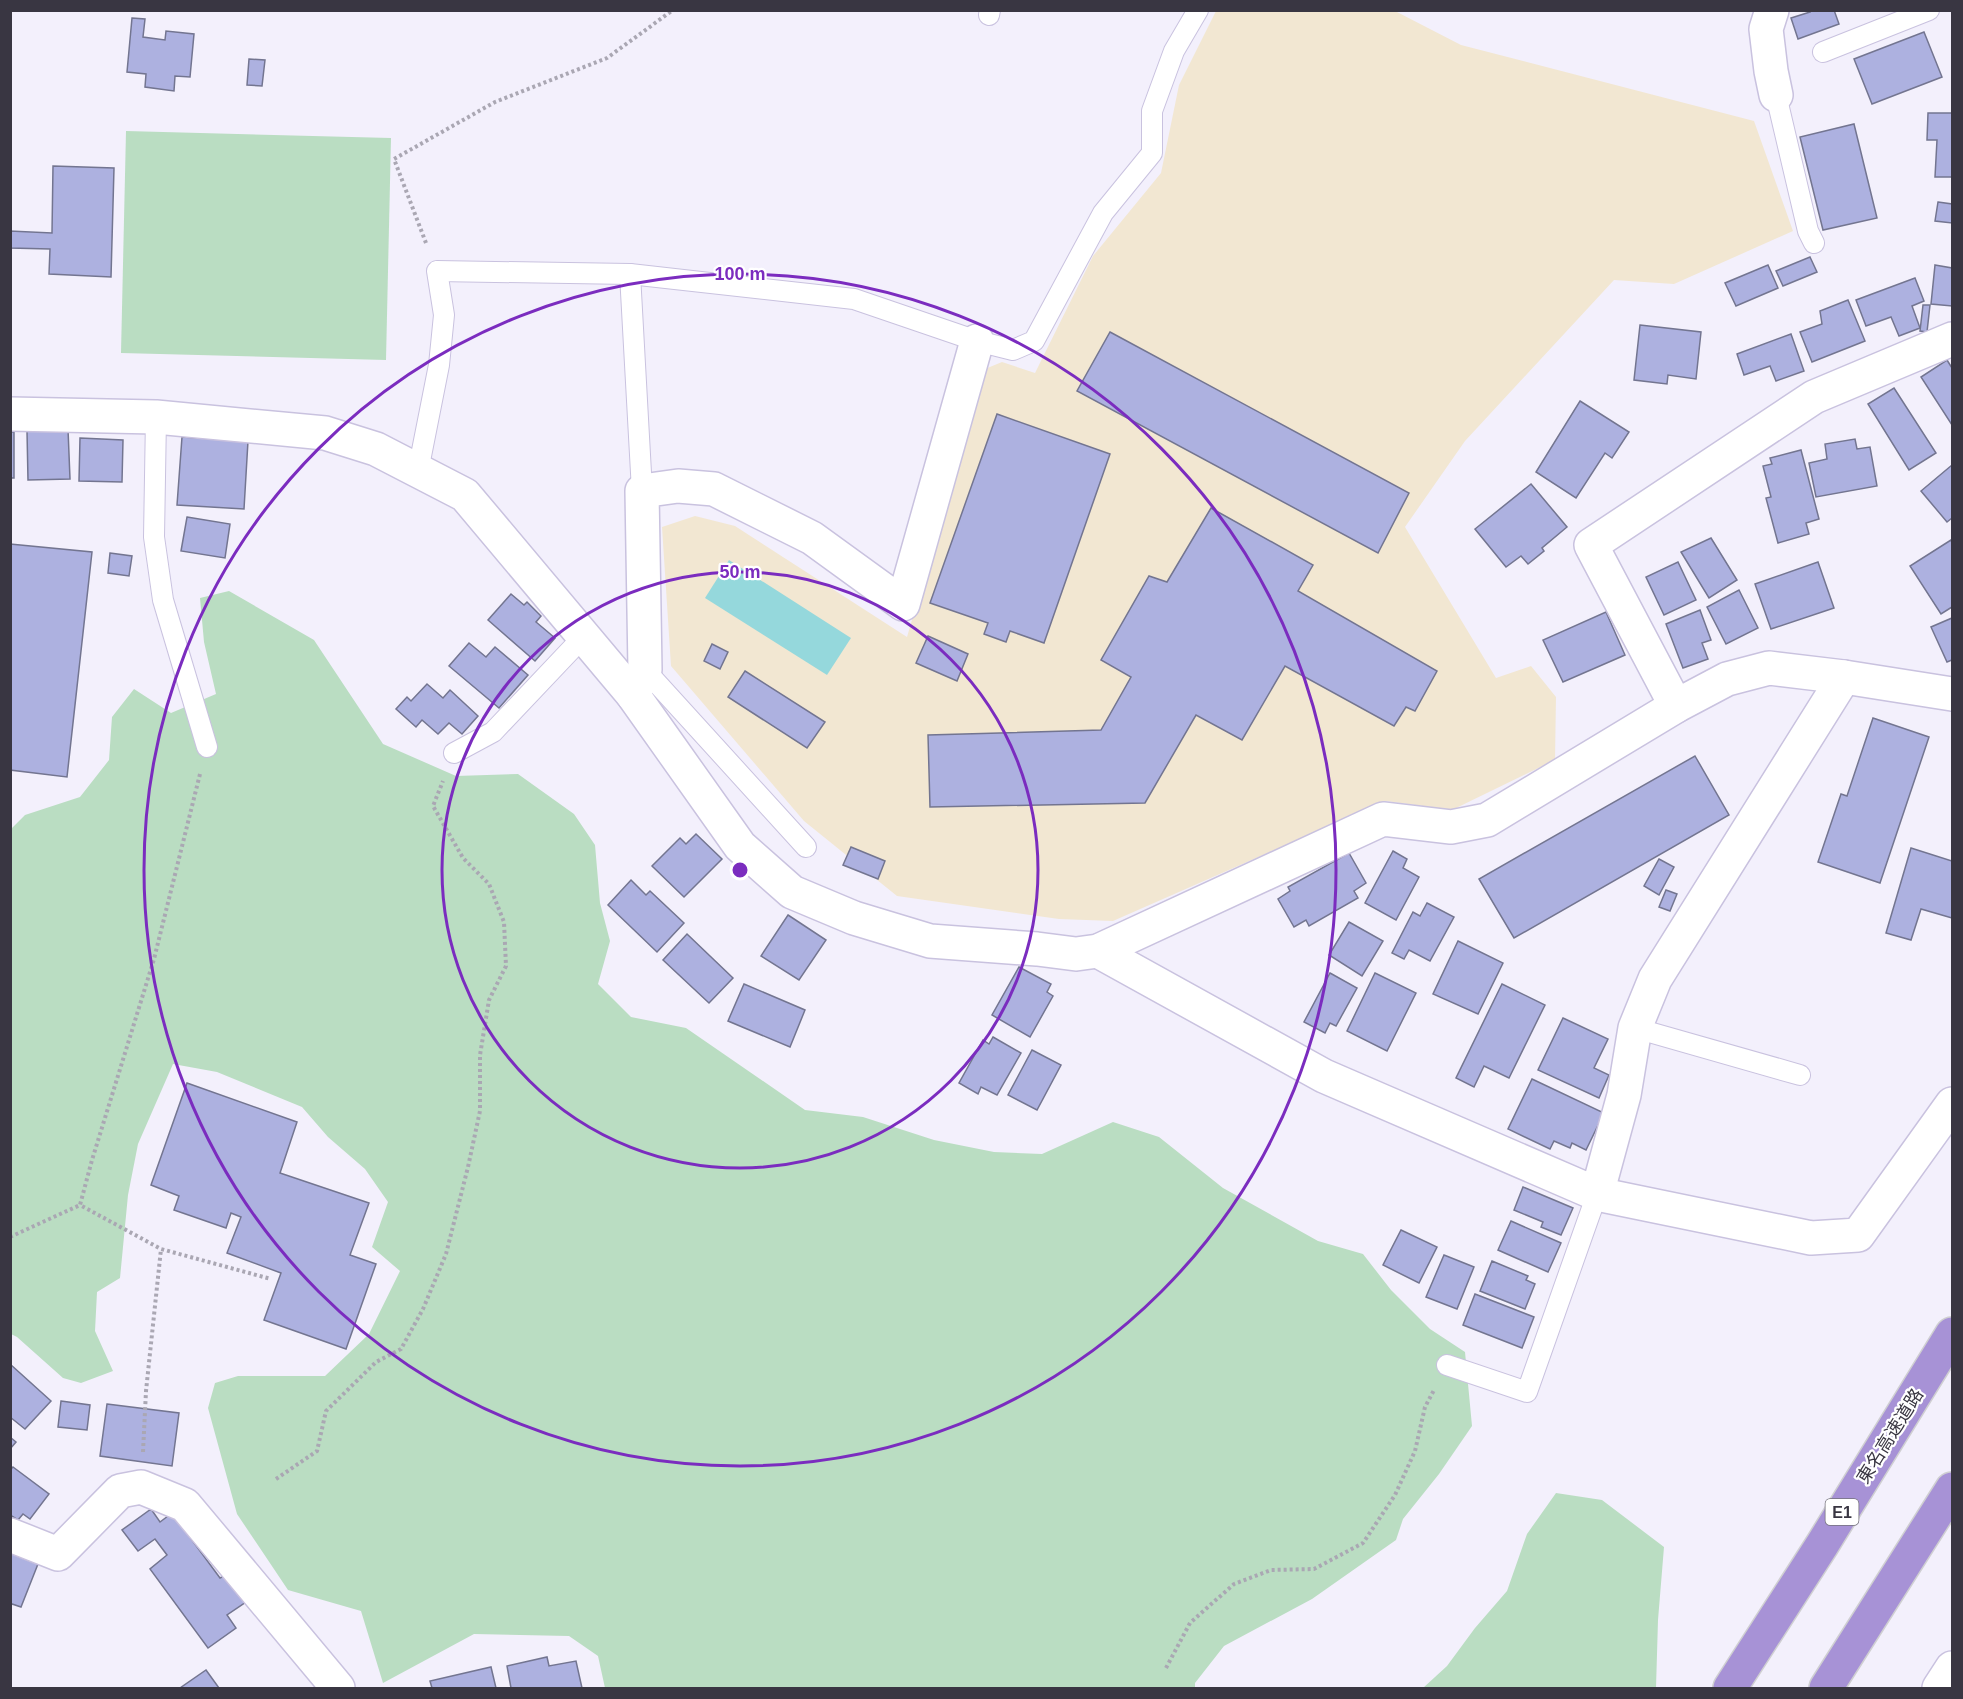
<svg xmlns="http://www.w3.org/2000/svg" width="1963" height="1699" font-family="Arial,'Noto Sans JP',sans-serif">
	<rect width="100%" height="100%" fill="#f3f0fc"/>
	<polygon fill="#f2e7d2" points="1216,11 1395,11 1461,45 1754,121 1793,231 1674,284 1614,280 1465,441 1405,527 1496,678 1531,666 1556,697 1555,760 1452,810 1386,801 1113,921 1059,919 897,896 804,821 671,666 662,527 695,516 735,526 907,637 985,369 1002,362 1035,373 1093,256 1161,173 1179,85"/>
	<g fill="#baddc2">
		<polygon points="126,131 391,138 386,360 121,353"/>
		<polygon points="229,591 314,640 383,744 456,776 518,774 574,814 595,845 600,903 610,941 598,984 631,1017 686,1028 805,1110 863,1117 934,1140 994,1152 1042,1154 1113,1122 1159,1137 1223,1188 1318,1241 1363,1254 1391,1290 1430,1329 1465,1352 1472,1426 1439,1474 1403,1519 1396,1540 1312,1599 1224,1646 1195,1683 1195,1688 605,1688 598,1656 569,1636 474,1634 383,1683 361,1611 288,1590 237,1514 208,1408 215,1383 238,1376 325,1376 369,1334 400,1271 372,1247 388,1202 365,1169 328,1137 302,1107 217,1072 173,1064 138,1144 128,1195 120,1278 97,1292 95,1331 113,1371 81,1383 63,1378 17,1337 11,1334 11,829 25,815 80,797 109,760 112,717 134,689 171,713 216,694 204,642 200,598"/>
		<polygon points="1556,1493 1602,1500 1664,1547 1658,1620 1656,1688 1423,1688 1447,1666 1475,1628 1507,1591 1527,1534"/>
	</g>
	<polygon fill="#95d8dc" points="729,560 851,638 827,675 705,598"/>
	<g fill="#adb1e0" stroke="#737590" stroke-width="1.5">
		<polygon points="1809,10 1834,10 1839,24 1798,39 1791,18 1810,12"/>
		<polygon points="132,18 145,19 143,37 165,40 166,31 194,34 190,77 175,76 174,91 145,87 146,74 127,72"/>
		<polygon points="1924,32 1942,77 1872,104 1854,59"/>
		<polygon points="249,59 265,60 262,86 247,85"/>
		<polygon points="1928,113 1952,113 1952,177 1935,177 1937,140 1927,140"/>
		<polygon points="1854,124 1877,218 1823,230 1800,137"/>
		<polygon points="53,166 114,168 111,277 49,274 50,249 10,248 10,231 52,233"/>
		<polygon points="1938,202 1952,204 1952,223 1935,221"/>
		<polygon points="1810,257 1817,272 1783,286 1776,271"/>
		<polygon points="1768,265 1778,288 1736,306 1725,283"/>
		<polygon points="1935,265 1952,268 1952,306 1931,304"/>
		<polygon points="1915,278 1924,301 1912,306 1920,328 1899,336 1891,317 1866,326 1856,300"/>
		<polygon points="1848,300 1865,341 1812,362 1800,332 1822,324 1820,311"/>
		<polygon points="1923,305 1930,305 1927,332 1920,331"/>
		<polygon points="1640,325 1701,332 1696,379 1668,375 1667,384 1634,380"/>
		<polygon points="1110,332 1409,493 1378,553 1077,391"/>
		<polygon points="1791,334 1804,371 1776,381 1770,366 1744,375 1737,354"/>
		<polygon points="1947,360 1952,368 1952,425 1921,377"/>
		<polygon points="1894,388 1936,453 1909,470 1868,404"/>
		<polygon points="1580,401 1629,432 1612,458 1605,453 1576,498 1536,472"/>
		<polygon points="997,414 1110,454 1044,643 1010,631 1006,642 984,634 988,623 930,603"/>
		<polygon points="68,429 70,479 28,480 27,431"/>
		<rect x="10" y="432" width="4" height="46"/>
		<polygon points="182,437 248,441 244,509 177,505"/>
		<polygon points="80,438 123,440 122,482 79,481"/>
		<polygon points="1855,439 1857,449 1870,447 1877,486 1816,497 1809,463 1827,459 1825,444"/>
		<polygon points="1801,450 1819,519 1806,523 1809,534 1778,543 1766,498 1771,497 1763,466 1772,464 1770,458"/>
		<polygon points="1952,465 1952,518 1947,522 1921,491"/>
		<polygon points="1531,484 1567,527 1542,548 1544,551 1528,564 1521,556 1506,567 1475,529"/>
		<polygon points="1211,508 1313,565 1298,591 1437,671 1415,711 1406,707 1394,726 1285,666 1242,740 1196,715 1145,803 930,807 928,735 1101,730 1131,677 1101,660 1149,576 1167,582"/>
		<polygon points="187,517 230,524 225,558 181,551"/>
		<polygon points="1711,538 1737,580 1709,598 1681,552"/>
		<polygon points="1951,540 1952,543 1952,607 1941,614 1910,566"/>
		<polygon points="10,544 92,552 67,777 10,770"/>
		<polygon points="110,553 132,556 129,576 108,573"/>
		<polygon points="1678,562 1696,600 1664,615 1646,577"/>
		<polygon points="1818,562 1834,608 1771,629 1755,584"/>
		<polygon points="1739,590 1758,628 1726,644 1707,607"/>
		<polygon points="511,594 524,605 527,602 541,616 536,622 555,638 535,661 488,620"/>
		<polygon points="1700,610 1711,640 1702,643 1708,659 1683,668 1666,624"/>
		<polygon points="1606,612 1625,655 1563,682 1543,640"/>
		<polygon points="1952,618 1952,660 1947,662 1931,627"/>
		<polygon points="928,636 968,654 957,681 916,663"/>
		<polygon points="469,643 486,657 495,647 528,675 499,708 449,666"/>
		<polygon points="712,644 728,652 720,669 704,661"/>
		<polygon points="745,671 825,722 807,748 728,697"/>
		<polygon points="427,684 443,698 450,690 478,716 462,734 449,723 438,734 422,720 416,727 396,709 407,697 411,701"/>
		<polygon points="1873,718 1929,737 1880,883 1818,862 1841,794 1847,796"/>
		<polygon points="1695,756 1729,815 1514,938 1479,879"/>
		<polygon points="696,834 722,859 684,897 652,866 680,838 686,844"/>
		<polygon points="851,847 885,861 878,879 843,865"/>
		<polygon points="1911,848 1952,861 1952,918 1921,909 1911,940 1886,933"/>
		<polygon points="1393,851 1407,859 1403,868 1419,877 1396,920 1365,903"/>
		<polygon points="1349,853 1366,883 1354,891 1358,898 1309,926 1306,920 1294,927 1278,899 1290,891 1288,887"/>
		<polygon points="1659,859 1674,867 1659,895 1644,886"/>
		<polygon points="631,880 646,895 650,891 684,923 657,952 608,905"/>
		<polygon points="1666,890 1677,894 1670,911 1659,907"/>
		<polygon points="1427,903 1454,917 1430,961 1409,950 1404,959 1392,953 1413,912 1420,916"/>
		<polygon points="788,915 826,940 799,980 761,956"/>
		<polygon points="1349,922 1383,941 1362,976 1329,955"/>
		<polygon points="687,934 733,978 709,1003 663,960"/>
		<polygon points="1458,941 1503,963 1478,1014 1433,994"/>
		<polygon points="1019,967 1051,984 1047,992 1053,996 1030,1037 992,1015"/>
		<polygon points="1330,973 1357,988 1336,1026 1330,1023 1325,1033 1304,1022"/>
		<polygon points="1375,973 1416,993 1387,1051 1347,1031"/>
		<polygon points="744,984 805,1010 790,1047 728,1021"/>
		<polygon points="1502,984 1545,1005 1509,1078 1484,1066 1474,1087 1456,1078"/>
		<polygon points="1563,1018 1608,1039 1594,1068 1609,1075 1599,1098 1538,1070"/>
		<polygon points="993,1037 1021,1053 997,1095 981,1087 978,1094 959,1083 983,1040 989,1044"/>
		<polygon points="1032,1050 1061,1065 1037,1110 1008,1095"/>
		<polygon points="1532,1079 1604,1113 1586,1150 1572,1143 1570,1148 1554,1141 1550,1149 1508,1129"/>
		<polygon points="187,1083 297,1122 280,1173 369,1203 350,1255 376,1264 346,1349 264,1320 281,1273 227,1253 241,1217 231,1213 226,1228 174,1210 179,1196 151,1185"/>
		<polygon points="1523,1187 1573,1208 1561,1235 1541,1227 1543,1222 1514,1210"/>
		<polygon points="1511,1221 1561,1243 1548,1272 1498,1250"/>
		<polygon points="1401,1230 1437,1247 1419,1283 1383,1265"/>
		<polygon points="1444,1255 1474,1267 1457,1309 1426,1297"/>
		<polygon points="1492,1261 1528,1276 1526,1280 1535,1284 1525,1309 1480,1291"/>
		<polygon points="1475,1294 1534,1317 1522,1348 1463,1325"/>
		<polygon points="10,1364 51,1401 25,1429 10,1417"/>
		<polygon points="61,1401 90,1405 87,1430 58,1427"/>
		<polygon points="107,1404 179,1413 172,1466 100,1456"/>
		<polygon points="10,1437 16,1442 10,1449"/>
		<polygon points="13,1467 49,1494 30,1519 23,1514 18,1520 10,1515 10,1470"/>
		<polygon points="151,1509 160,1522 172,1513 220,1578 226,1575 246,1602 227,1615 236,1628 208,1648 150,1569 167,1555 155,1539 138,1551 122,1530"/>
		<polygon points="10,1553 38,1564 21,1607 12,1604 10,1607"/>
		<polygon points="547,1657 549,1666 576,1661 582,1688 511,1688 507,1666"/>
		<polygon points="491,1667 496,1688 432,1688 430,1681"/>
		<polygon points="206,1670 219,1688 180,1688"/>
	</g>
	<g fill="none" stroke-linecap="round" stroke-linejoin="round">
		<defs>
			<g id="lane">
				<polyline points="989,15 990,10"/>
				<polyline points="1823,52 1929,10"/>
				<polyline points="1776,95 1808,231 1814,243"/>
				<polyline points="630,274 642,491"/>
				<polyline points="156,417 154,537 163,600 207,747"/>
				<polyline points="418,471 439,365 444,315 437,271 630,274 854,299 977,341 1013,350 1034,341 1103,213 1152,153 1152,111 1174,51 1198,10"/>
				<polyline points="645,670 806,847"/>
				<polyline points="454,753 493,732 584,636"/>
				<polyline points="1635,1028 1800,1075"/>
				<polyline points="1447,1365 1527,1392 1597,1194"/>
			</g>
			<g id="street">
				<polyline points="1772,10 1766,29 1771,71 1776,95"/>
				<polyline points="10,414 156,417 325,433 376,449 465,495 633,695 740,846 792,892 854,918 930,941 1037,949 1076,954 1098,951 1383,819 1451,827 1487,820 1676,706 1727,679 1769,668 1844,677 1952,694"/>
				<polyline points="633,695 645,670 642,491 678,486 714,489 812,538 903,604 977,341"/>
				<polyline points="1676,706 1591,545 1814,397 1952,339"/>
				<polyline points="1098,951 1324,1076 1597,1194 1811,1238 1858,1235 1952,1104"/>
				<polyline points="1597,1194 1624,1095 1635,1028 1655,979 1844,677"/>
				<polyline points="10,1535 58,1554 120,1491 141,1487 185,1505 338,1688"/>
				<polyline points="1939,1688 1952,1668"/>
			</g>
			<g id="highway">
				<polyline points="1730,1688 1822,1545 1952,1334"/>
				<polyline points="1826,1688 1952,1489"/>
			</g>
		</defs>
		<use href="#lane" stroke="#c9c2df" stroke-width="22"/>
		<use href="#street" stroke="#c9c2df" stroke-width="36"/>
		<use href="#highway" stroke="#cfcfd2" stroke-width="36"/>
		<g stroke="#aaa7b3" stroke-width="4" stroke-dasharray="3 3" stroke-linecap="butt">
			<polyline points="426,243 394,159 495,102 607,58 673,10"/>
			<polyline points="200,774 154,959 92,1160 80,1205 161,1249 271,1279"/>
			<polyline points="10,1237 80,1205"/>
			<polyline points="143,1452 146,1391 161,1249"/>
			<polyline points="276,1479 317,1451 326,1411 376,1362 401,1349 423,1309 446,1254 468,1167 480,1111 480,1055 489,1000 506,966 504,922 489,884 463,858 433,806 443,781"/>
			<polyline points="1166,1668 1190,1623 1234,1584 1271,1570 1314,1569 1363,1543 1395,1495 1415,1451 1425,1407 1434,1390"/>
		</g>
		<use href="#lane" stroke="#fff" stroke-width="20"/>
		<use href="#street" stroke="#fff" stroke-width="33"/>
		<use href="#highway" stroke="#a792d6" stroke-width="33"/>
	</g>
	<g fill="none" stroke="#7b2cbf" stroke-width="3">
		<circle cx="740" cy="870" r="298"/>
		<circle cx="740" cy="870" r="596"/>
	</g>
	<g text-anchor="middle" stroke-width="4.5" stroke-linejoin="round" paint-order="stroke">
		<rect fill="#fff" stroke="#74727b" stroke-width="1.5" x="1825.5" y="1499" width="33" height="26" rx="4.5"/>
		<g font-size="16" font-weight="bold" fill="#393642">
			<text x="1842" y="1518">E1</text>
		</g>
		<g font-size="18" fill="#393642" stroke="#fff">
			<text transform="translate(1890 1436) rotate(-58)" y="6">東名高速道路</text>
		</g>
	</g>
	<circle cx="740" cy="870" r="9" fill="#7b2cbf" stroke="#fff" stroke-width="3"/>
	<g font-size="18" text-anchor="middle" font-weight="bold" fill="#7b2cbf" stroke="#fff" stroke-width="4.5" stroke-linejoin="round" paint-order="stroke">
		<text x="740" y="280">100 m</text>
		<text x="740" y="578">50 m</text>
	</g>
	<rect width="1963" height="1699" fill="none" stroke="#393642" stroke-width="24"/>
</svg>
